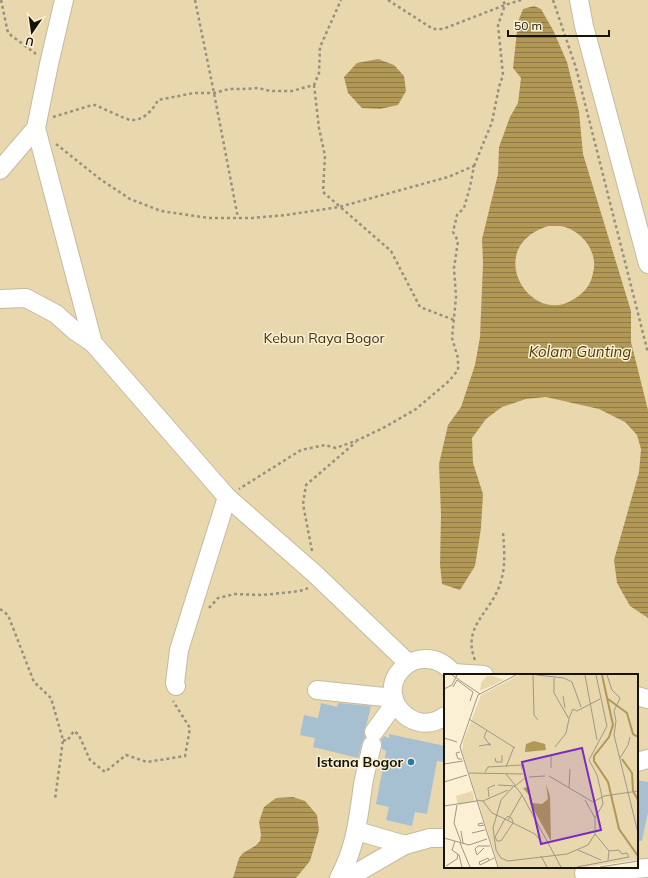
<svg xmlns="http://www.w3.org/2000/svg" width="648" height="878" font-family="Mulish,sans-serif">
	<defs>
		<pattern id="water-rules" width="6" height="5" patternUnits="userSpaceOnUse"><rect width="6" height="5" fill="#b29857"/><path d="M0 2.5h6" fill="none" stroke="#907b46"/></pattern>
	</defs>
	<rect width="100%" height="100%" fill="#fbf0d4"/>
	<path fill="#e9d8ae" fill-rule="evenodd" d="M 0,0 L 648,0 L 648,878 L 0,878 ZM 445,675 L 637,675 L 637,867 L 445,867 Z"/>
	<g fill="url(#water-rules)" fill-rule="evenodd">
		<path d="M 534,6 L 541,9 L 553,30 L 567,62 L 579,111 L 583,154 L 631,311 L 631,342 L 648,410 L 648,618 L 630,606 L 617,583 L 614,560 L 639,472 L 641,449 L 637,435 L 625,422 L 599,409 L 546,397 L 526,399 L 502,407 L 486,419 L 472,438 L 473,463 L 483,494 L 481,528 L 475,566 L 460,590 L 442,584 L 440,564 L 441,514 L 439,464 L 448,425 L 461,407 L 475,365 L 480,337 L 483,264 L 482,239 L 498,174 L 499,147 L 510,117 L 518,103 L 521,78 L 513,68 L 518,22 L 523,9 ZM 548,226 C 552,226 556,226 560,226 C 581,229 599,252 593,273 C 591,285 584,293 574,299 C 531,328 481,248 548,226 Z"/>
		<polygon points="378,59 394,65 404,76 406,91 398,105 380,109 362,108 348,93 344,77 357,63"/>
		<polygon points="293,797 305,801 317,815 319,830 310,861 296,878 233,878 239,858 243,853 255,846 260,841 261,835 259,822 264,807 276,798"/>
	</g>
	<g fill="#a6c0d2">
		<polygon points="321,703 337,707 338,703 371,706 367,723 364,731 365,737 362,743 358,758 313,747 315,738 300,735 304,715 318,718"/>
		<polygon points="389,734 445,746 445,762 437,761 427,814 415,812 412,826 386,820 389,807 376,804 386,751 382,749 382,742 381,740 384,736 389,738"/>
		<polygon points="637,780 648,782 648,812 642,841 637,840"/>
	</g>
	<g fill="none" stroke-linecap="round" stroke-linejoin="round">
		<defs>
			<g id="minor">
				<polyline points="64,0 49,64 36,128 93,343"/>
				<polyline points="579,0 584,26 648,264"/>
				<polyline points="0,170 36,128"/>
				<polyline points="0,299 26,298 56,314 75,331 93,343 227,497 315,574 408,663"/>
				<polyline points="453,673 484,675"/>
				<polyline points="176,686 175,683 179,650 227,497"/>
				<polyline points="317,690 394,698"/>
				<polyline points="637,696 648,699"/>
				<path d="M 445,716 C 412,740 373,694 404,667 C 410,661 417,659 426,659 C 437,659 448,665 454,675"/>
				<polyline points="374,732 395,703"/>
				<polyline points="637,762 648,759"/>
				<polyline points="357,831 405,845"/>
				<polyline points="584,873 647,868"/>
				<path d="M 339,878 C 356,847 358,819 363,785 C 365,772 369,759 372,745"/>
				<polyline points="350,878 358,872 405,845 430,838 445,838"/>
			</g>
		</defs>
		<use href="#minor" stroke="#c4ba9f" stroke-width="20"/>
		<g stroke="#98917d" stroke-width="2.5" stroke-dasharray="3 3" stroke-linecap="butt">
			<polyline points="1,0 8,33 36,54"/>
			<polyline points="195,0 214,93 238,218"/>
			<polyline points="388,0 433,29 443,29 505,5 521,0"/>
			<polyline points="553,0 576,68 648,353"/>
			<polyline points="314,85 319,128 325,156 323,192 391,251 420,307 454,320"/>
			<path d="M 53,117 L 89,106 L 95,105 C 103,108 124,119 131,120 C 143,121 153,110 158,100 L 194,93 L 214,93 L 229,89 L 243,89 L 258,88 L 270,91 L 292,91 L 314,85 L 319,73 L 320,47 L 341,0"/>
			<polyline points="56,144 100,179 130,199 161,211 209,218 252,218 286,215 339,207 448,177 474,166 470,187 464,208 457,215 453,232 458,241 454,268 456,297 452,338 458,358 458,370 449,381 416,409 385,427 358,440 336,448 325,445 301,450 239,489"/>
			<polyline points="474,166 492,122 499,87 503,75 498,25 505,5 503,0"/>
			<polyline points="312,551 303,504 306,485 356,442"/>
			<polyline points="209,608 218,598 235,594 262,595 292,592 304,590 308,588"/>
			<polyline points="0,609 8,615 34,682 51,698 63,740 55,799"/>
			<path d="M 475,660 C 461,625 493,612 501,581 C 506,565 504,548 503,532"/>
			<polyline points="63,740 67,741 74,731 79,735 90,760 105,772 126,755 147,762 185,756 190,728 173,701"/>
		</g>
		<use href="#minor" stroke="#fff" stroke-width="18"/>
	</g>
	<circle fill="#247aaa" stroke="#fbf0d4" stroke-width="1.5" cx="411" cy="762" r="4"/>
	<g text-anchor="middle" stroke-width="3" stroke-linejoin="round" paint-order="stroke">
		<g font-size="14" fill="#3e3315" stroke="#fbf0d4">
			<text x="324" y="343">Kebun Raya Bogor</text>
		</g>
		<g font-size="14" font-weight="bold" fill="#161309" stroke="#fbf0d4" text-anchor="end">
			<text x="403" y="767">Istana Bogor</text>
		</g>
		<g font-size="15" font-style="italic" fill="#4e3c05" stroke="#fbf0d4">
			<text x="580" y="357">Kolam Gunting</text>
		</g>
	</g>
	<g transform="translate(444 674)">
		<rect width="194" height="194" fill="#fbf0d4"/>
		<path d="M 43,2 L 49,2 L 60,6 L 36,17 L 37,9 Z" fill="#e9d8ae"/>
		<path d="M 28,117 L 31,128 L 14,131 L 12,122 Z" fill="#e9d8ae"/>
		<path d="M 75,1 L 194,1 L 194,186 L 141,193 L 55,193 L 18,77 L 19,68 L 37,21 Z" fill="#e9d8ae"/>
		<path d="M 90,67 L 101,70 L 102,76 L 81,78 L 82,70 ZM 102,110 L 106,122 L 107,167 L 86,129 L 85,121 L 79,114 L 85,113 L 88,129 L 98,130 L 104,125 Z" fill="#b29857"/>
		<path fill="none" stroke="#b29857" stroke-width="2" d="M 158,1 L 169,51 L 165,63 L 150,82 L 150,87 L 164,108 L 175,155 L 194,182M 164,25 L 183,39 L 189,60 L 194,63M 178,85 L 188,99 L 189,117 L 194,126"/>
		<path fill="none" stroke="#9f9883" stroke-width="1" d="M 8,1 L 36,20M 89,1 L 90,41 L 94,46M 93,1 L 120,4 L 128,8 L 137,33M 141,1 L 153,66M 163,1 L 168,16 L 176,24 L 170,37 L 172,47 L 170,61 L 194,159M 110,4 L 110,19 L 125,45 L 122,59 L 111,73M 9,13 L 13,6 L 29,18 L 26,27M 0,15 L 8,11 L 13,1M 119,22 L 121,34M 125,44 L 129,35 L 133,37 L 156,25M 25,45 L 71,74M 43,56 L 40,63 L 45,70M 0,64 L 13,68M 35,72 L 47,70 L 45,72M 16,78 L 12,79 L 14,85 L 18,85M 51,84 L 52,88 L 58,88 L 58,81M 176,84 L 184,71 L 186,63M 0,90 L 19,87M 62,93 L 70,73M 107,94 L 107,80M 41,98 L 44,93 L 78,91 L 78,95M 25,99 L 79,100M 62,100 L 71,111M 105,102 L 149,128 L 160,122 L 194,117M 85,103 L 101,102M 0,108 L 23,101M 54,111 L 71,112 L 78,121 L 64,146M 69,113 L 57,126 L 49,154 L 52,176 L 57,184 L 64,187 L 123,180 L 144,171 L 151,160 L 151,144 L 141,126M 70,113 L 81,104M 125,114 L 126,95M 78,121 L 117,193M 45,123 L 44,114 L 51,111M 32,126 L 39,127 L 64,116M 39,127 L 48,139 L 61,145 L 69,149 L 57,167 L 53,167 L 51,163 L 61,145 L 64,142 L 68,145 L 69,149 L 91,160 L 95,165M 13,131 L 10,149 L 17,168M 0,132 L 33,127M 151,144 L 159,130 L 157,118 L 153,101 L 145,86 L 163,52 L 152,1M 39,149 L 34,150 L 35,152 L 40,151M 17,157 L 19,169M 28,159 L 41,156M 151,160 L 165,177 L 164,186M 0,164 L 25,171 L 43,165M 11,167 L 8,176 L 15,181 L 18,193M 16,169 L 26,193M 40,174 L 33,181 L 31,175 L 34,172 L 46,172M 134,176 L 157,186M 97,182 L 103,193M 45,186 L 44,184 L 35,188 L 36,191 L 50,184M 2,192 L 13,185 L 14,180M 54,193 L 16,73 L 34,21 L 72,1M 133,193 L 185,183 L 183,179 L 178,180 L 175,176 L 165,177M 156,193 L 194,187"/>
		<path fill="#7b2cbf" fill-opacity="0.15" stroke="#7b2cbf" stroke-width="2" d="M 138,74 L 157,156 L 97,170 L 78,88 Z"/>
		<rect width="194" height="194" fill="none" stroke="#161309" stroke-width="2"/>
	</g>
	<g transform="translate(32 32) rotate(193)" stroke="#fbf0d4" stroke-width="3" paint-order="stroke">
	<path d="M0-3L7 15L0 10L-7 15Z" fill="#161309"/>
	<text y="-6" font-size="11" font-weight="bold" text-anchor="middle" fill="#161309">U</text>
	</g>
	<path d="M508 30v6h101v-6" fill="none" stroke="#161309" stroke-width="2"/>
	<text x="514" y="30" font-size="12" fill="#161309" stroke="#fbf0d4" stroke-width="3" paint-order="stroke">50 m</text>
</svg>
